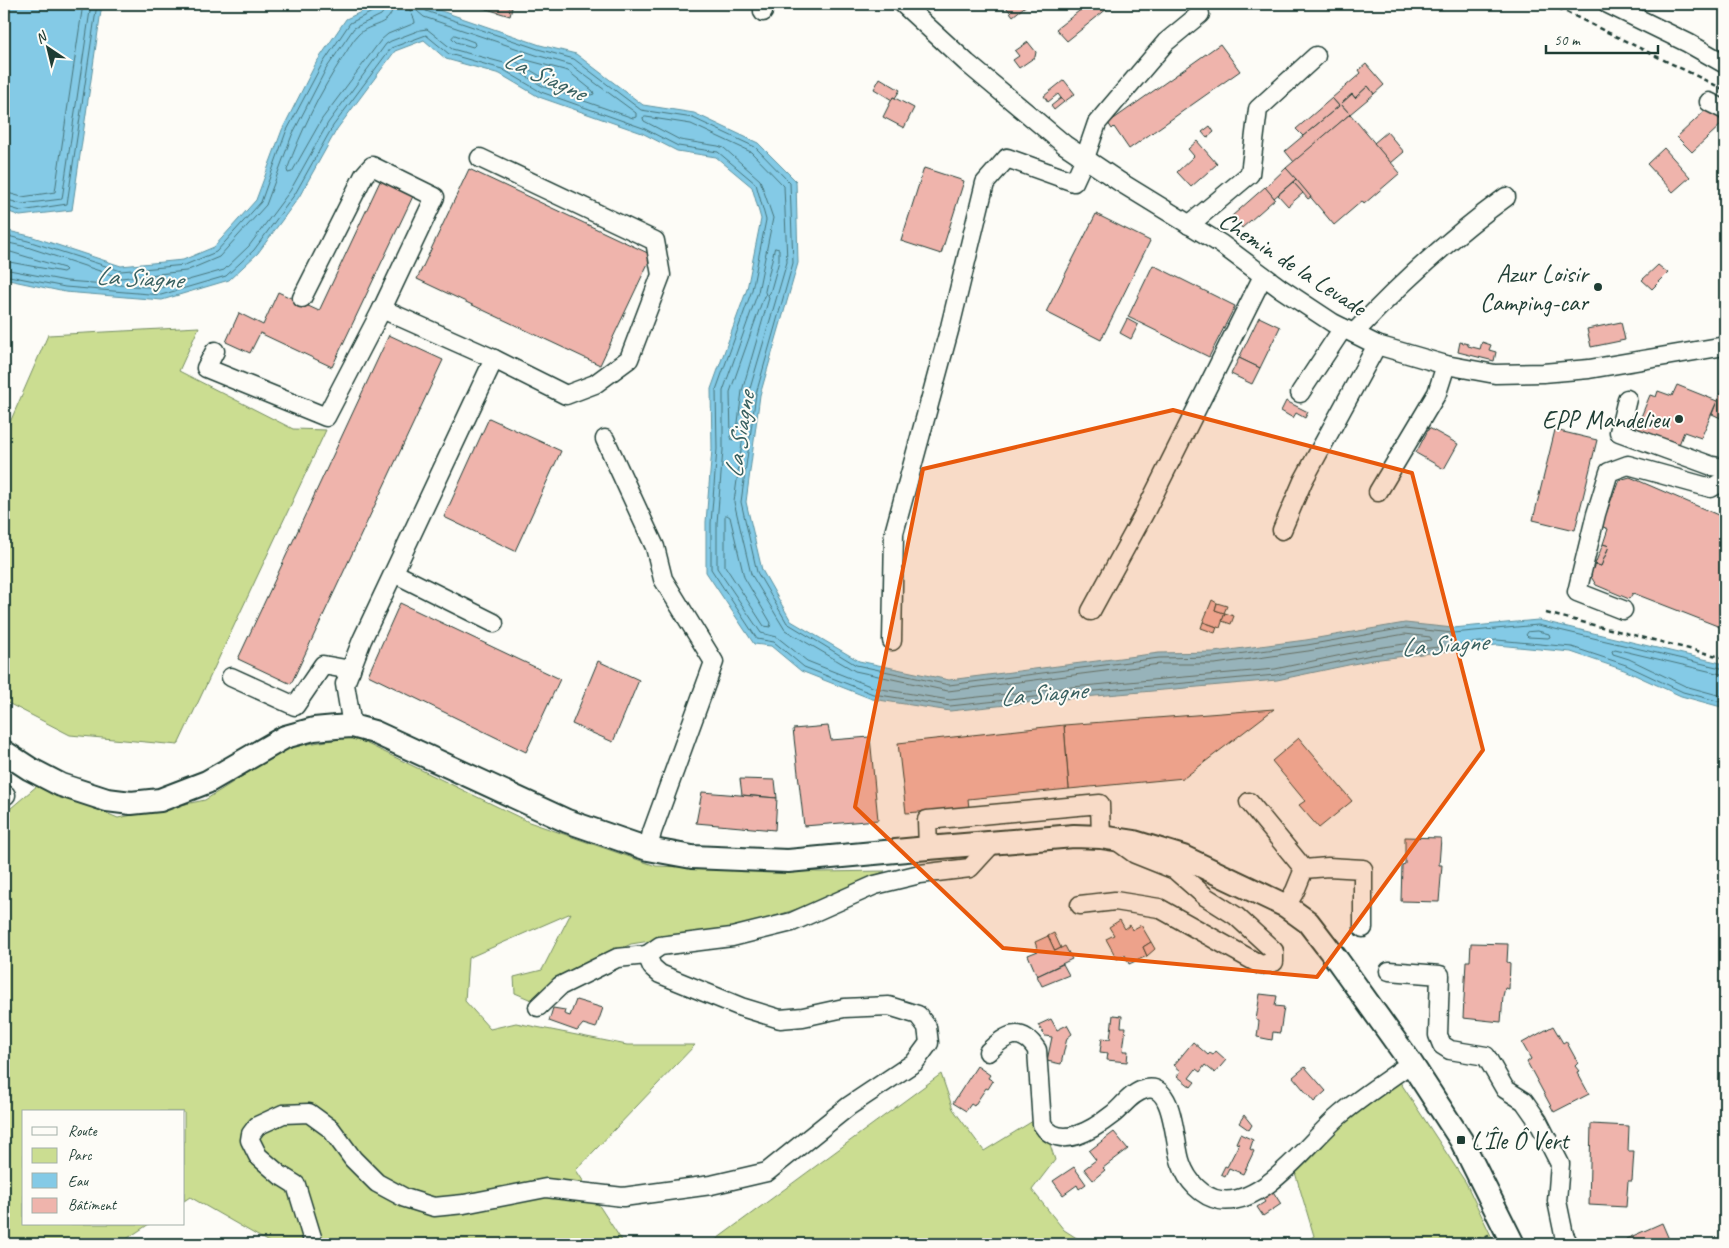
<svg xmlns="http://www.w3.org/2000/svg" width="1729" height="1248" font-family="Caveat,sans-serif">
	<rect width="100%" height="100%" fill="#fdfcf7"/>
	<filter id="ink" filterUnits="userSpaceOnUse"><feTurbulence type="fractalNoise" baseFrequency=".02" numOctaves="2"/><feDisplacementMap in="SourceGraphic" scale="10" xChannelSelector="R" yChannelSelector="G"/><feConvolveMatrix kernelMatrix="1 2 1 2 8 2 1 2 1" color-interpolation-filters="sRGB"/></filter>
	<g filter="url(#ink)">
		<g fill="#cbdd91" stroke="#758d62">
			<polygon points="199,327 179,371 293,429 326,430 178,745 70,735 4,701 4,436 48,335"/>
			<polygon points="353,737 529,822 656,866 821,872 885,871 812,904 745,926 631,944 553,981 536,1002 515,993 514,977 542,970 571,913 468,958 465,1001 490,1029 516,1023 627,1045 695,1045 576,1170 624,1244 272,1244 190,1197 184,1201 184,1112 24,1112 24,1224 149,1224 119,1244 4,1244 4,814 38,785 118,818 205,800 288,747"/>
			<polygon points="941,1074 953,1109 984,1151 1041,1116 1055,1160 1032,1190 1064,1230 1086,1244 710,1244"/>
			<polygon points="1400,1082 1466,1183 1495,1244 1302,1244 1314,1236 1294,1169 1348,1120"/>
		</g>
		<g fill="#84cae6" stroke="#5c929f">
			<polygon points="4,4 102,4 72,210 20,216 4,210"/>
			<polygon points="378,4 421,4 540,45 576,54 643,105 694,113 758,143 796,181 798,263 760,395 746,502 762,570 791,621 859,661 949,680 1159,653 1214,652 1306,640 1405,623 1453,628 1538,620 1725,664 1725,708 1681,696 1624,670 1571,652 1497,645 1372,660 1277,680 1073,698 950,711 872,699 801,671 771,646 754,644 706,572 706,522 712,449 711,389 747,289 761,219 752,187 716,157 677,151 642,133 539,97 500,74 446,59 424,40 395,51 337,129 299,197 258,253 229,280 162,300 65,292 4,279 4,230 30,236 121,266 183,260 214,247 256,200 282,130 316,63 346,19"/>
		</g>
		<g fill="none" stroke-linecap="round" stroke-linejoin="round">
			<g stroke="#47757b" stroke-width="1">
				<path d="M 393,4 C 392,28 370,22 358,35 C 352,41 348,50 343,57 C 320,92 301,131 287,170 L 288,173 L 292,172 L 322,119 L 381,40 L 388,34 L 415,23 C 415,17 409,12 408,4"/>
				<polyline points="422,4 423,8 426,11 538,49 574,59 641,110 693,118 755,147 790,183 793,263 756,394 741,502 757,572 787,623 856,665 949,685 1159,658 1214,657 1307,645 1405,628 1453,633 1538,625 1725,669"/>
				<polygon points="455,35 474,42 475,45 473,47 456,42 452,38"/>
				<polygon points="515,57 568,71 593,91 594,94 591,95 547,80 515,61"/>
				<polygon points="646,117 691,124 751,152 784,186 787,262 749,392 734,502 751,574 785,630 855,671 948,691 1160,664 1215,664 1308,651 1405,634 1430,637 1432,640 1370,649 1275,669 1072,687 950,700 875,688 807,661 777,637 761,633 717,568 717,523 723,450 723,391 758,292 773,218 760,180 724,148 718,146 680,140 644,121 643,118"/>
				<polyline points="4,192 22,197 55,192 83,4"/>
				<polyline points="4,199 22,204 62,199 91,4"/>
				<polyline points="4,206 21,211 67,204 97,4"/>
				<polyline points="4,235 28,241 121,271 185,265 216,252 261,202 286,132 321,66 350,23 376,10 379,4"/>
				<polyline points="4,242 27,247 121,278 186,271 219,257 266,205 292,135 326,69 354,28 381,15 385,10 385,4"/>
				<polygon points="775,248 779,249 779,261 770,293 768,295 769,298 742,391 736,438 732,440 731,437 730,392 764,296 766,295 765,292"/>
				<polyline points="4,250 64,268 66,270 63,272 4,261"/>
				<polyline points="4,269 66,281 160,288 224,270 249,246 290,191 328,123 386,44 391,41 420,30 427,29 452,49 504,63 544,87 633,118 636,117 636,113 571,65 536,55 424,17 417,11 416,4"/>
				<polyline points="4,275 65,287 161,295 226,276 254,250 295,194 333,126 391,48 426,35 449,54 502,69 541,92 643,128 678,146 718,152 756,184 766,220 752,290 716,390 717,449 711,523 711,569 757,639 774,642 804,667 873,694 950,706 1072,693 1276,675 1371,655 1497,640 1572,647 1626,665 1683,692 1725,703"/>
				<polygon points="727,515 730,517 744,577 771,623 770,627 764,626 725,566 725,517"/>
				<polygon points="1538,631 1549,634 1550,637 1548,638 1528,637 1526,635 1528,632"/>
				<polyline points="1725,675 1615,649 1612,651 1613,654 1629,659 1685,686 1725,697"/>
			</g>
		</g>
		<g fill="#efb4ac" stroke="#1f3d34">
			<polygon points="481,4 497,4 512,8 510,16 480,7"/>
			<polygon points="1004,4 1028,4 1013,16"/>
			<polygon points="1088,4 1113,4 1067,41 1056,29"/>
			<polygon points="1028,42 1036,52 1035,57 1019,68 1013,60 1019,56 1015,51"/>
			<polygon points="1220,44 1240,71 1129,149 1114,127 1112,129 1108,123"/>
			<polygon points="1366,64 1384,85 1374,94 1368,86 1355,98 1352,94 1341,104 1350,114 1294,162 1285,151 1339,106 1332,98 1361,73 1359,70"/>
			<polygon points="880,78 900,90 895,98 893,97 892,100 874,89"/>
			<polygon points="1064,80 1075,94 1064,102 1058,94 1048,102 1044,96"/>
			<polygon points="1368,86 1374,94 1350,114 1341,104 1352,94 1355,98"/>
			<polygon points="893,97 914,108 904,128 883,117"/>
			<polygon points="1061,98 1064,102 1054,110 1051,106"/>
			<polygon points="1332,98 1339,106 1303,136 1296,129"/>
			<polygon points="1709,107 1723,123 1692,152 1677,137"/>
			<polygon points="1350,114 1400,173 1364,204 1362,201 1334,225 1286,168"/>
			<polygon points="1210,126 1214,132 1207,138 1202,132"/>
			<polygon points="1387,132 1404,152 1391,163 1374,143"/>
			<polygon points="1197,141 1217,164 1191,187 1177,172 1194,156 1188,149"/>
			<polygon points="1664,148 1690,177 1673,192 1647,164"/>
			<polygon points="924,168 964,181 941,254 901,241"/>
			<polygon points="1286,168 1296,179 1274,198 1265,188"/>
			<polygon points="469,169 652,255 600,365 417,279"/>
			<polygon points="382,177 415,192 332,367 260,333 250,353 226,342 239,313 263,325 278,292 319,311"/>
			<polygon points="1296,179 1311,197 1308,199 1293,182"/>
			<polygon points="1293,182 1303,193 1288,206 1278,195"/>
			<polygon points="1265,187 1275,199 1242,228 1232,216"/>
			<polygon points="1096,214 1150,241 1101,340 1046,312"/>
			<polygon points="1153,265 1235,306 1209,357 1128,317"/>
			<polygon points="1658,265 1668,273 1652,289 1642,280"/>
			<polygon points="1259,317 1280,327 1260,368 1239,358"/>
			<polygon points="1127,319 1138,325 1131,339 1120,333"/>
			<polygon points="1621,322 1625,340 1591,347 1587,329"/>
			<polygon points="389,335 443,360 291,684 238,659"/>
			<polygon points="1460,342 1468,344 1468,346 1480,349 1482,342 1491,345 1489,350 1496,352 1494,361 1458,352"/>
			<polygon points="1239,358 1260,368 1252,384 1231,374"/>
			<polygon points="1725,381 1725,420 1712,414"/>
			<polygon points="1677,385 1717,401 1701,438 1684,432 1678,447 1636,429 1650,395 1656,397 1658,391 1672,396"/>
			<polygon points="1286,401 1308,412 1305,418 1296,413 1293,418 1281,411"/>
			<polygon points="489,418 561,451 515,551 444,517"/>
			<polygon points="1429,428 1458,444 1444,469 1416,453"/>
			<polygon points="1555,430 1597,440 1575,530 1533,520"/>
			<polygon points="1630,477 1725,518 1725,614 1720,627 1633,593 1629,599 1596,585 1590,575 1595,564 1601,566 1609,546 1603,544 1608,529 1601,526 1619,480"/>
			<polygon points="1603,544 1609,546 1601,566 1595,564"/>
			<polygon points="1212,600 1217,603 1215,610 1225,613 1220,628 1203,622"/>
			<polygon points="400,603 560,679 526,752 368,675"/>
			<polygon points="1217,603 1227,606 1224,613 1215,610"/>
			<polygon points="1225,613 1234,616 1231,624 1222,621"/>
			<polygon points="1203,622 1217,627 1215,633 1201,628"/>
			<polygon points="598,661 639,680 613,742 572,724"/>
			<polygon points="1274,709 1184,778 1069,789 1064,725"/>
			<polygon points="1064,725 1069,789 968,799 969,808 906,813 898,743"/>
			<polygon points="828,726 831,740 870,737 878,820 804,826 793,729"/>
			<polygon points="1299,738 1352,801 1319,828 1299,805 1305,801 1272,761"/>
			<polygon points="740,779 775,780 777,798 742,795"/>
			<polygon points="702,792 777,798 775,830 696,823"/>
			<polygon points="1405,837 1441,838 1439,865 1442,865 1439,902 1401,901 1402,865 1405,864"/>
			<polygon points="1120,920 1125,929 1130,925 1132,930 1141,925 1151,942 1143,947 1147,956 1129,964 1125,955 1117,959 1106,939 1114,935 1109,927"/>
			<polygon points="1054,933 1061,948 1055,951 1048,936"/>
			<polygon points="1048,936 1055,951 1065,946 1072,959 1037,976 1028,955 1038,951 1035,942"/>
			<polygon points="1151,942 1155,949 1147,956 1143,947"/>
			<polygon points="1471,943 1508,944 1507,962 1510,963 1509,989 1505,988 1503,996 1501,1022 1463,1018 1466,961 1470,961"/>
			<polygon points="1063,964 1069,975 1042,986 1037,976"/>
			<polygon points="1260,994 1277,996 1275,1006 1284,1007 1280,1033 1273,1032 1272,1040 1257,1037 1259,1021 1256,1020"/>
			<polygon points="576,1000 603,1008 596,1028 583,1024 577,1031 549,1021 553,1008 565,1010 564,1014 570,1016"/>
			<polygon points="1113,1015 1122,1016 1121,1027 1126,1027 1123,1051 1128,1051 1127,1062 1107,1060 1108,1053 1100,1052 1102,1038 1110,1039"/>
			<polygon points="1051,1019 1057,1030 1067,1025 1072,1034 1067,1038 1061,1064 1047,1061 1052,1037 1045,1036 1038,1025"/>
			<polygon points="1553,1026 1563,1043 1566,1041 1578,1063 1575,1066 1579,1071 1577,1072 1589,1094 1554,1112 1527,1062 1531,1059 1522,1043"/>
			<polygon points="1193,1042 1208,1055 1210,1053 1213,1055 1216,1051 1226,1060 1215,1073 1205,1065 1200,1072 1196,1069 1189,1078 1195,1082 1191,1087 1177,1076 1181,1071 1174,1065"/>
			<polygon points="977,1066 990,1075 988,1078 993,1081 988,1089 986,1088 974,1106 971,1104 966,1111 953,1103"/>
			<polygon points="1305,1067 1326,1091 1314,1102 1293,1077"/>
			<polygon points="1244,1115 1252,1125 1249,1130 1239,1123"/>
			<polygon points="1591,1124 1629,1126 1628,1151 1634,1151 1632,1181 1628,1181 1626,1207 1589,1205"/>
			<polygon points="1114,1132 1128,1149 1103,1168 1105,1170 1093,1180 1084,1169 1096,1160 1089,1151"/>
			<polygon points="1240,1134 1253,1140 1250,1149 1254,1151 1243,1174 1229,1168 1225,1176 1221,1174 1225,1166 1227,1167 1239,1144 1236,1143"/>
			<polygon points="1074,1167 1086,1184 1079,1189 1077,1185 1063,1195 1053,1181"/>
			<polygon points="1272,1190 1281,1204 1263,1216 1257,1207 1265,1202 1263,1199"/>
			<polygon points="1662,1223 1671,1244 1675,1243 1676,1244 1628,1244 1626,1239"/>
		</g>
		<g fill="none" stroke-linecap="round" stroke-linejoin="round">
			<defs>
				<g id="minor">
					<polyline points="903,4 967,63 1065,145 1120,182 1221,244 1280,288 1333,323 1377,345 1446,365 1495,374 1543,373 1589,369 1725,346"/>
					<polyline points="1608,4 1688,43 1725,64"/>
					<polyline points="763,12 763,4"/>
					<polyline points="1709,102 1725,110"/>
					<polyline points="480,158 655,241 661,275 629,359 595,384 566,395 494,359"/>
					<polyline points="1189,225 1250,174 1258,109 1316,56"/>
					<polyline points="302,298 364,175 372,166 435,197 382,309"/>
					<path d="M 1354,333 C 1400,284 1451,237 1506,197"/>
					<polyline points="215,351 206,368 326,417 382,309 494,359 362,640 345,684 352,726"/>
					<polyline points="1300,393 1343,328"/>
					<polyline points="1627,399 1619,432 1712,466 1725,468"/>
					<polyline points="605,439 655,547 663,579 714,662 652,832 648,849"/>
					<polyline points="1378,492 1437,393 1446,365"/>
					<polyline points="1282,530 1303,481 1377,345"/>
					<polyline points="394,573 494,623"/>
					<polyline points="1623,610 1577,592 1596,514 1609,472 1628,465 1711,488 1725,480"/>
					<polyline points="1091,611 1145,512 1263,276"/>
					<polyline points="892,641 894,533 950,327 985,183 1007,158 1074,182 1085,158 1097,123 1166,42 1200,14"/>
					<polyline points="231,677 295,706 323,665 351,670"/>
					<polyline points="4,794 6,795"/>
					<polyline points="1249,802 1304,869"/>
					<polyline points="928,848 927,820 1100,804 1101,837"/>
					<polyline points="1080,905 1115,901 1159,908 1261,965 1274,962 1274,951 1236,916 1206,897 1175,870 1135,854 1117,841"/>
					<polyline points="1286,906 1295,891 1304,869 1328,867 1363,869 1363,928"/>
					<polyline points="1389,971 1440,975 1438,1035 1442,1045 1450,1050 1486,1056 1505,1089 1524,1101 1538,1121 1560,1164 1557,1201 1564,1235 1569,1244"/>
					<polyline points="538,1007 560,986 617,958 647,955"/>
					<path d="M 988,1052 C 1005,1035 1021,1025 1037,1050 L 1042,1124 C 1059,1152 1094,1129 1113,1114 C 1123,1106 1132,1092 1146,1089 C 1175,1082 1174,1146 1181,1163 C 1187,1181 1202,1197 1220,1200 C 1264,1207 1310,1140 1340,1115 C 1362,1096 1388,1080 1411,1063"/>
					<polyline points="314,1244 296,1185 280,1175 258,1156 250,1140 251,1134 257,1126 283,1114 309,1113 331,1129 353,1159 377,1183 405,1198 434,1207 464,1204 546,1188 623,1197 711,1185 767,1172 849,1106 915,1062 929,1043 927,1027 918,1015 889,1006 844,1008 803,1017 780,1019 741,1007 660,974 652,967 647,955 660,946 732,937 792,922 875,885 920,874 970,868 992,844"/>
				</g>
				<polyline id="major" points="4,752 30,769 61,785 107,800 131,803 160,800 207,782 285,737 314,729 336,727 352,726 374,732 567,821 648,849 692,857 788,861 928,848 1074,836 1101,837 1134,842 1183,857 1286,906 1308,922 1338,961 1411,1063 1461,1140 1513,1244"/>
			</defs>
			<use href="#minor" stroke="#1f3d34" stroke-width="21"/>
			<use href="#major" stroke="#1f3d34" stroke-width="26"/>
			<g stroke="#1f3d34" stroke-width="2.5" stroke-dasharray="5 4" stroke-linecap="butt">
				<polyline points="1550,4 1725,90"/>
				<polyline points="1546,613 1725,658"/>
				<polyline points="1468,1244 1489,1235"/>
			</g>
			<use href="#minor" stroke="#fdfcf7" stroke-width="18"/>
			<use href="#major" stroke="#fdfcf7" stroke-width="22"/>
		</g>
	</g>
	<path fill="#e8590c" fill-opacity="0.2" stroke="#e8590c" stroke-width="4" stroke-linejoin="round" d="M 1173,410 L 1412,473 L 1483,750 L 1317,977 L 1003,948 L 855,807 L 923,469 Z"/>
	<g fill="#1f3d34" stroke="#fdfcf7" stroke-width="2">
		<circle cx="1598" cy="287" r="5"/>
		<circle cx="1679" cy="419" r="5"/>
		<rect x="1456" y="1135" width="10" height="10" rx="2.5"/>
	</g>
	<g text-anchor="middle" stroke-width="4" stroke-linejoin="round" paint-order="stroke">
		<g font-size="25" fill="#1f3d34" stroke="#fdfcf7">
			<text transform="translate(1293 263) rotate(33)" y="9">Chemin de la Levade</text>
		</g>
		<g font-size="25" fill="#1f3d34" stroke="#fdfcf7" text-anchor="end">
			<text x="1588" y="282">Azur Loisir<tspan x="1588" dy="29">Camping-car</tspan></text>
			<text x="1669" y="428">EPP Mandelieu</text>
			<text x="1471" y="1149" text-anchor="start">L'Île Ô Vert</text>
		</g>
		<g font-size="26" font-style="italic" fill="#386060" stroke="#fdfcf7">
			<text transform="translate(545 75) rotate(25)" y="9">La Siagne</text>
			<text transform="translate(139 277) rotate(3)" y="9">La Siagne</text>
			<text transform="translate(739 435) rotate(-81)" y="9">La Siagne</text>
			<text transform="translate(1444 644) rotate(-4)" y="9">La Siagne</text>
			<text transform="translate(1043 693) rotate(-5)" y="9">La Siagne</text>
		</g>
	</g>
	<rect width="1729" height="1248" fill="none" stroke="#fdfcf7" stroke-width="20"/>
	<rect x="10" y="10" width="1709" height="1228" fill="none" stroke="#1f3d34" stroke-width="2" filter="url(#ink)"/>
	<rect x="22" y="1110" width="162" height="115" fill="#fdfcf7" stroke="#a4b0a9"/>
	<rect x="32" y="1127" width="25" height="8" fill="#fdfcf7" stroke="#a4b0a9"/>
	<text x="68" y="1136" font-size="15" fill="#1f3d34">Route</text>
	<rect x="32" y="1148" width="25" height="15" fill="#cbdd91" stroke="#a4b0a9"/>
	<text x="68" y="1160" font-size="15" fill="#1f3d34">Parc</text>
	<rect x="32" y="1173" width="25" height="15" fill="#84cae6" stroke="#a4b0a9"/>
	<text x="68" y="1186" font-size="15" fill="#1f3d34">Eau</text>
	<rect x="32" y="1198" width="25" height="15" fill="#efb4ac" stroke="#a4b0a9"/>
	<text x="68" y="1210" font-size="15" fill="#1f3d34">Bâtiment</text>
	<g transform="translate(48 48) rotate(325)" stroke="#fdfcf7" stroke-width="4" paint-order="stroke">
	<path d="M0-4L9 19L0 12L-9 19Z" fill="#1f3d34"/>
	<text y="-8" font-size="14" font-weight="bold" text-anchor="middle" fill="#1f3d34">N</text>
	</g>
	<path d="M1546 45v8h112v-8" fill="none" stroke="#1f3d34" stroke-width="2.5"/>
	<text x="1554" y="45" font-size="15" fill="#1f3d34" stroke="#fdfcf7" stroke-width="4" paint-order="stroke">50 m</text>
</svg>
